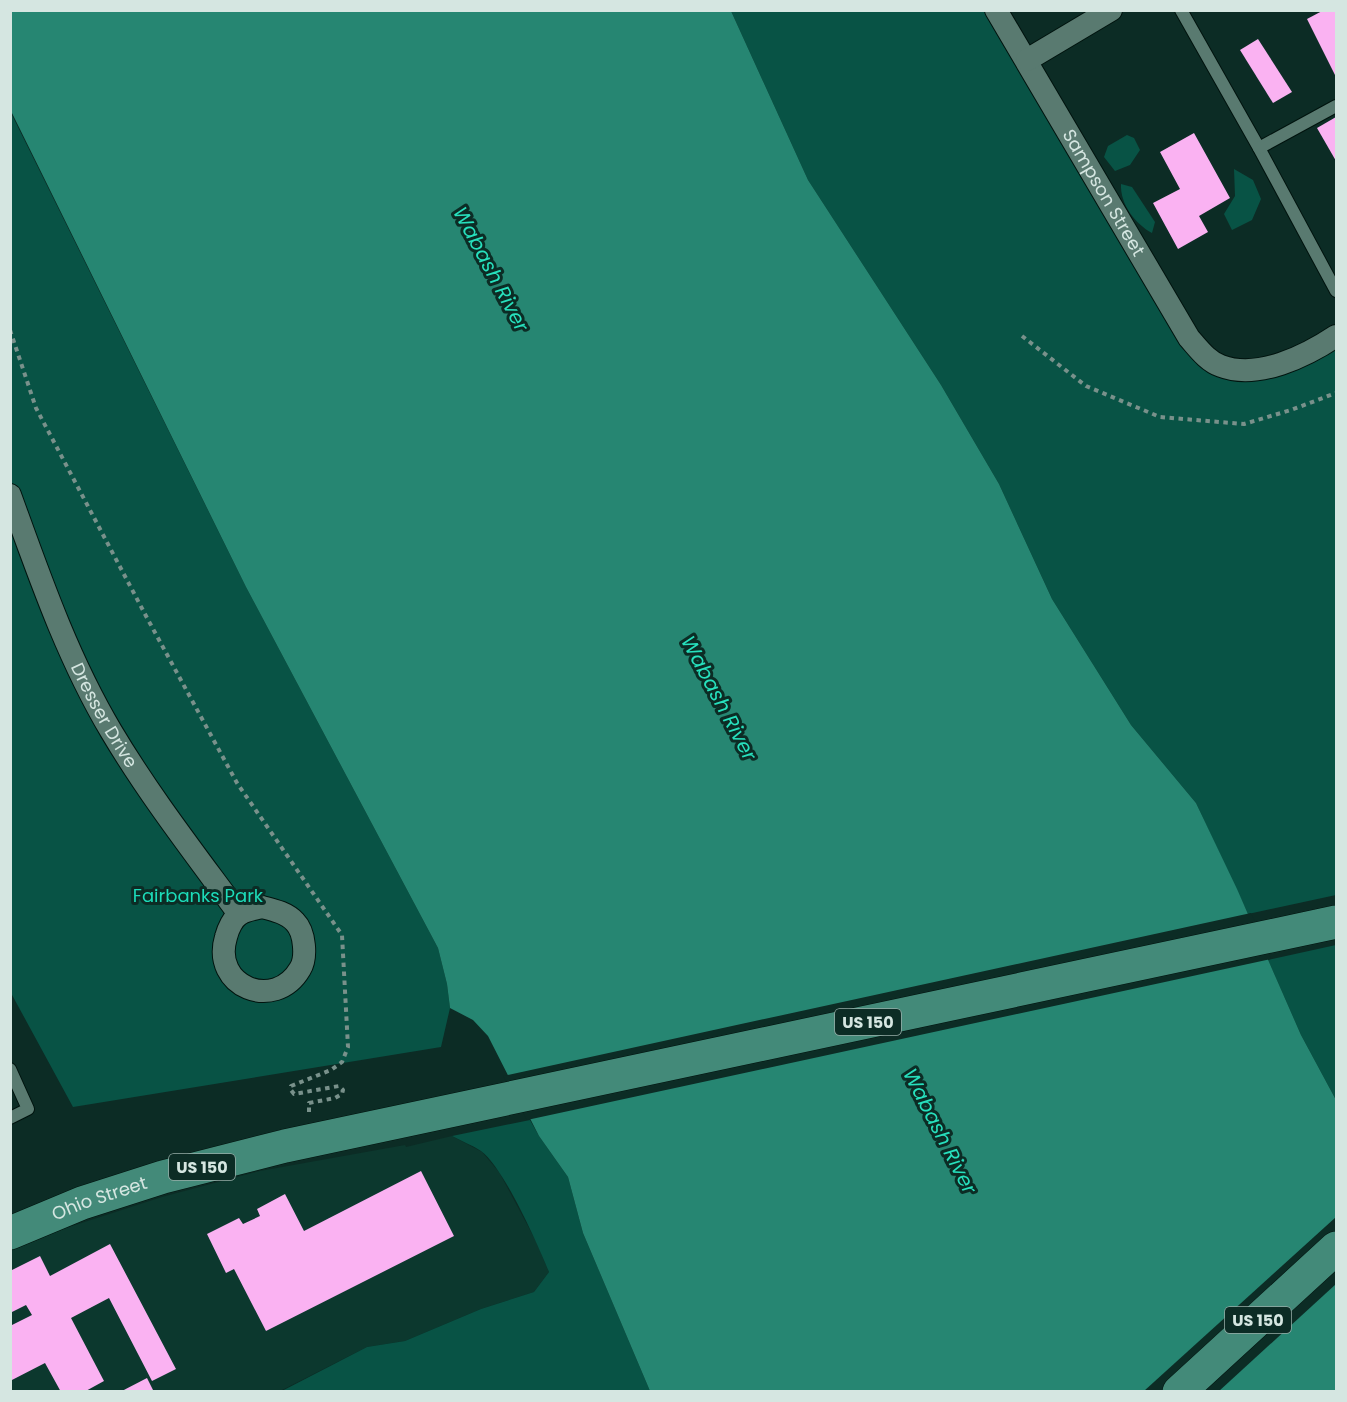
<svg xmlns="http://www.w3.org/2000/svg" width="1347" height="1402" font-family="Poppins,sans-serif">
	<rect width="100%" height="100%" fill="#0c2c25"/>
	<polygon fill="#0c382e" points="452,1136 482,1152 499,1172 537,1243 549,1272 534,1292 481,1309 405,1341 367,1347 280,1391 11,1392 11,1251 63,1229 162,1197 260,1171 405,1145 406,1147"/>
	<g fill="#085345">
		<polygon points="731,11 986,11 1210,369 1336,347 1336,895 1248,914 1196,803 1131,725 1052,599 999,484 941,385 808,180"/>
		<polygon points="10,111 246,587 438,948 447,984 450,1008 441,1047 73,1107 11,993"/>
		<polygon points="1127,135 1134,138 1140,150 1130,165 1115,171 1104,157 1108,146"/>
		<polygon points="1234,169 1253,180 1261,199 1252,220 1232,230 1224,214 1235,196"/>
		<path d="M 1121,184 L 1132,187 L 1155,222 L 1152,233 C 1135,224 1120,204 1121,184 Z"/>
		<polygon points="1336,945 1336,1100 1301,1035 1268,960"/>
		<path d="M 530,1120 L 539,1136 L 568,1177 L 583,1233 L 650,1391 L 280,1392 L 367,1347 L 405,1341 L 481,1309 L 534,1292 L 549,1272 C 537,1243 504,1168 481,1151 C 472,1145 461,1141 452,1136 Z"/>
	</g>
	<polygon fill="#268672" points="11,11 731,11 808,180 941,385 999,484 1052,599 1131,725 1196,803 1237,889 1301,1035 1336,1100 1336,1391 650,1391 583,1233 568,1177 539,1136 488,1036 473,1020 450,1008 447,984 438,948 246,587 11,111"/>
	<g fill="#0c2c25">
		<polygon points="1251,913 1271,959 527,1120 503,1076"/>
		<polygon points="1336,1217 1336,1284 1218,1392 1144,1391"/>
	</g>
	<g fill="#fab2f2">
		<polygon points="1324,10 1336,10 1336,74 1335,75 1307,19"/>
		<polygon points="1258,39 1292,92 1273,103 1240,50"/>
		<polygon points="1336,117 1336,161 1317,128"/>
		<polygon points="1194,133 1230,198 1199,216 1208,232 1178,249 1153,203 1180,189 1160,152"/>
		<polygon points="421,1171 454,1236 266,1331 234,1269 226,1273 207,1234 239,1218 243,1224 260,1216 257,1209 285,1194 304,1231"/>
		<polygon points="110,1244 176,1369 152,1381 109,1298 71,1318 104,1381 84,1392 61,1392 45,1363 10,1381 10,1326 32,1315 26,1305 10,1313 10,1271 40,1256 50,1276"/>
		<polygon points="147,1378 154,1392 120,1392"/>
	</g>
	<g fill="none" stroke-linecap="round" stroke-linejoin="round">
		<defs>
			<g id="service">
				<polyline points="1181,10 1259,148 1336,291"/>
				<polyline points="1259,148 1336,106"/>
				<polyline points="10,1069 28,1109 10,1118"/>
			</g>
			<g id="minor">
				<path id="s1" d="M 996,10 L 1189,338 C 1198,348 1207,361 1221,366 C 1258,380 1306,356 1336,336"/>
				<polyline points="1027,60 1111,10"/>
				<path id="s2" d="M 10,495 C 39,575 67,657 111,731 C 149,795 195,854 239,914"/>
				<path d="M 262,907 C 274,910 287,913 295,922 C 305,932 307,958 300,969 C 275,1012 211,987 226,937 C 228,929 233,918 240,914 C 246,910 255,909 262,907 Z"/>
			</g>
			<g id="primary">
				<path id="s3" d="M 10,1233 L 82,1203 L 163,1177 L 285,1146 L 1336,922"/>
				<polyline points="1179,1392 1336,1248"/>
			</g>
		</defs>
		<use href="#service" stroke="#00130e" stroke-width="14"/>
		<use href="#minor" stroke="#00130e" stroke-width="24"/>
		<use href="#primary" stroke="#00130e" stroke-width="34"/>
		<g stroke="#79918b" stroke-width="4" stroke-dasharray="4.5 4.5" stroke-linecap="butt">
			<polyline points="10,330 36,408 146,616 237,783 342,935 348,1047 342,1062 331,1070 291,1086 291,1090 294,1094 339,1086 343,1090 342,1094 335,1098 309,1103 309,1112"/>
			<polyline points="1022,336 1086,386 1160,417 1244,424 1291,410 1336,393"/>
		</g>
		<use href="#service" stroke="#597a70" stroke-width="12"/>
		<use href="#minor" stroke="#597a70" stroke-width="22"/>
		<use href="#primary" stroke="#438a79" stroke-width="33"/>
	</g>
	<g text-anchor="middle" stroke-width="6" stroke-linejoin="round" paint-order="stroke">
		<g fill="#0c2c25" stroke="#99aea9" stroke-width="1.5">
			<rect x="835" y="1009" width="66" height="26" rx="4.5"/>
			<rect x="169" y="1154" width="66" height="26" rx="4.5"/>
			<rect x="1225" y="1307" width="66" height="26" rx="4.5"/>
		</g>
		<g font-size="16" font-weight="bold" fill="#d5e6e1">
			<text x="868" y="1028">US 150</text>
			<text x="202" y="1173">US 150</text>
			<text x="1258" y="1326">US 150</text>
		</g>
		<g font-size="18" fill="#d5e6e1" stroke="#0c2c25">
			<text dy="6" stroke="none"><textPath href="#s1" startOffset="212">Sampson Street</textPath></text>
			<text dy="6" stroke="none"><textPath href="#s2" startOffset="240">Dresser Drive</textPath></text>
			<text dy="6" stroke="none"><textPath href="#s3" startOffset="96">Ohio Street</textPath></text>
		</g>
		<g font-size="18" fill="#1cdcb9" stroke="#0c2c25">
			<text x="198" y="902">Fairbanks Park</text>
		</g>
		<g font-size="20" font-style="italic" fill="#27e0bd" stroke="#0c2c25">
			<text transform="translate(491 269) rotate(62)" y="7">Wabash River</text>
			<text transform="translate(719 698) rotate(62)" y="7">Wabash River</text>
			<text transform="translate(940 1131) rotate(63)" y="7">Wabash River</text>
		</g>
	</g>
	<rect width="1347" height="1402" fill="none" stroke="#d5e6e1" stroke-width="24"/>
</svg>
